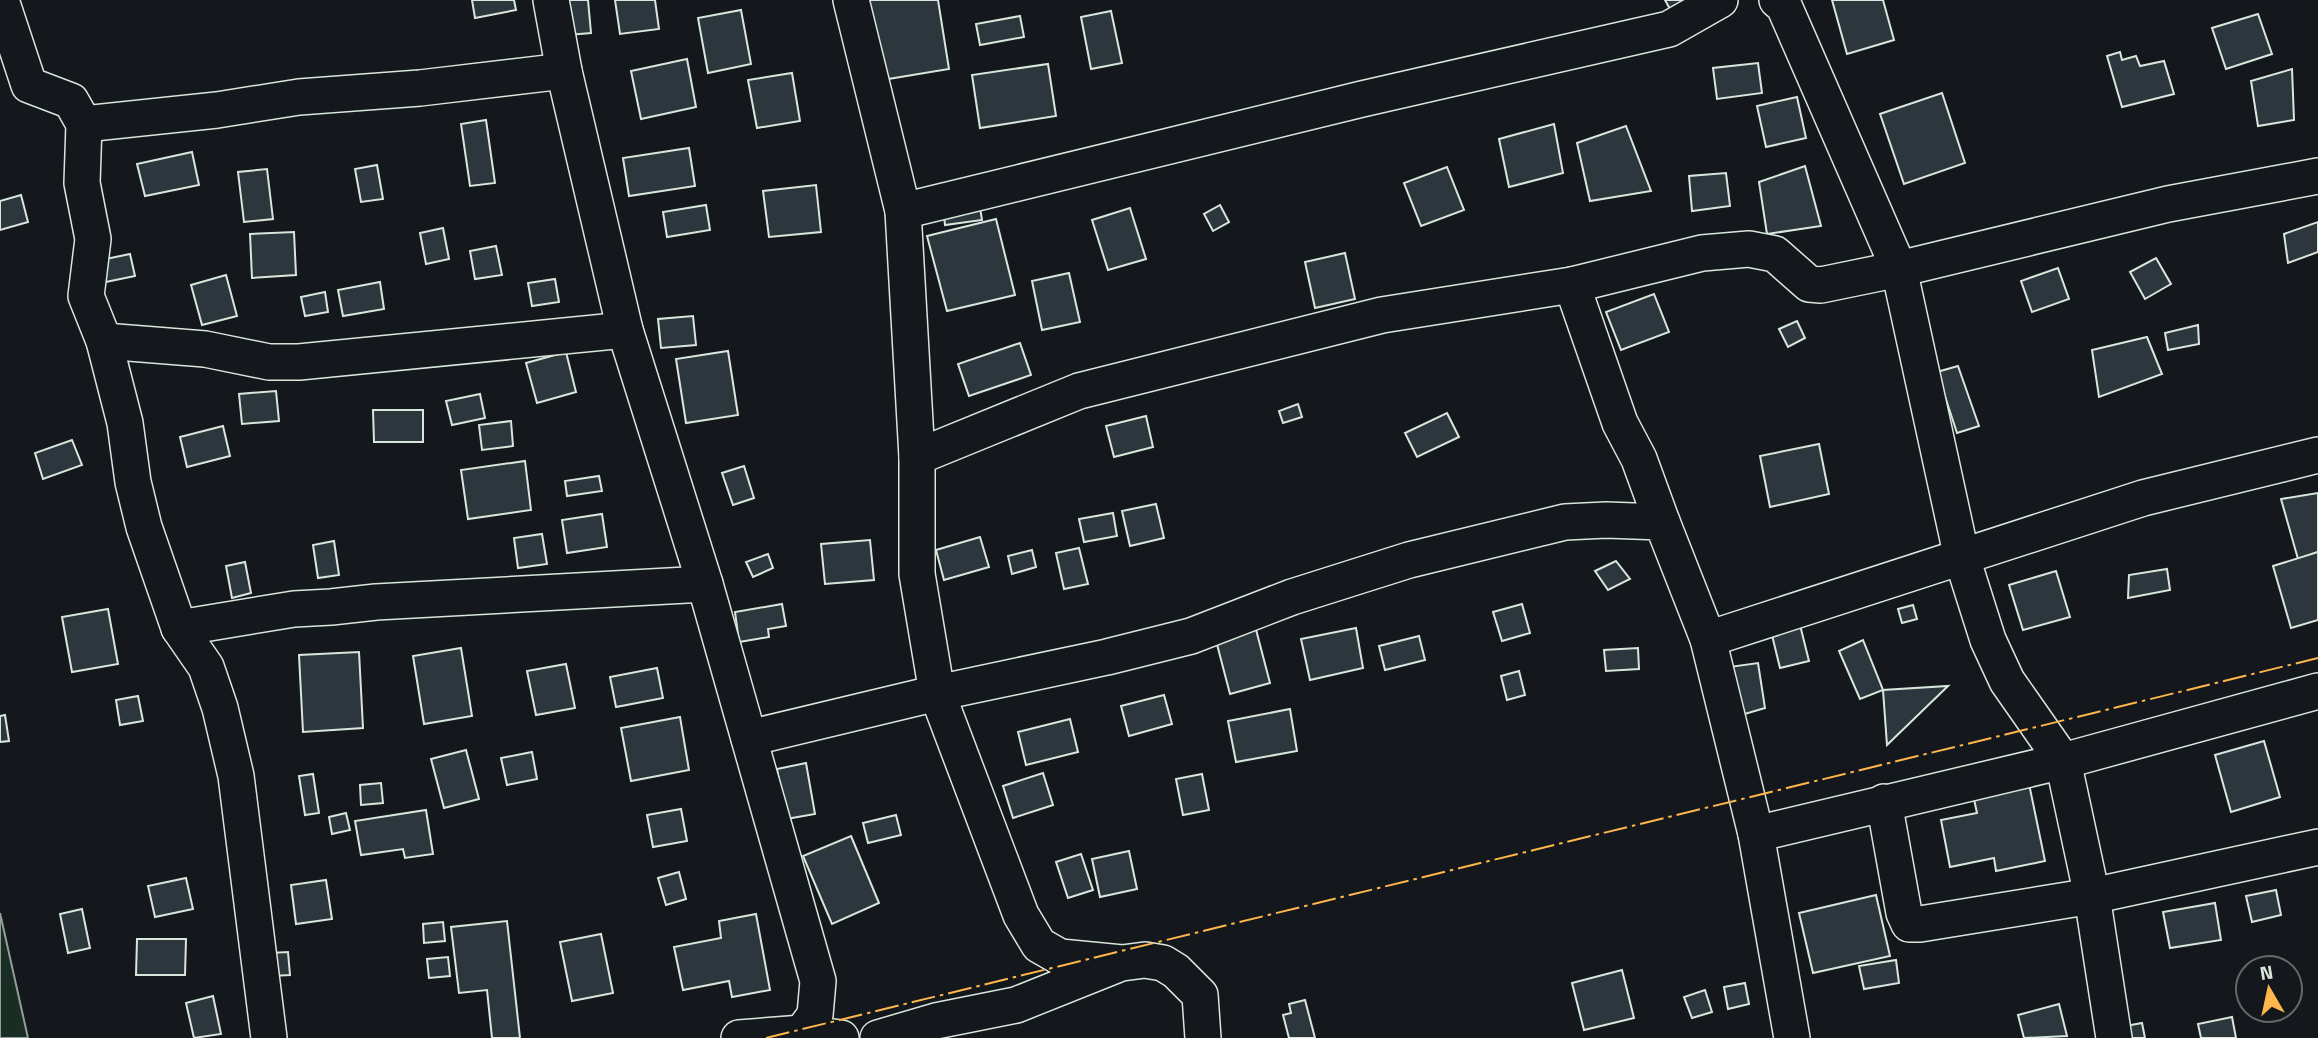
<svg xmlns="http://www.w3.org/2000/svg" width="2318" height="1038" font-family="'Titillium Web',sans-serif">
	<rect width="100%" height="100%" fill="#14181c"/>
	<polygon fill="#1a2d24" stroke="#939e99" stroke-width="2" points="0,913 28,1038 0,1038"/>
	<g fill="#2c363c" stroke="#d8e6dc" stroke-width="2">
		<polygon points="472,0 514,0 516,10 475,18"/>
		<polygon points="564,0 588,0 591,33 568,35"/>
		<polygon points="615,0 655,0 659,29 620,34"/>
		<polygon points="869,0 938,0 949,69 882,80"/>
		<polygon points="1665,0 1683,0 1684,5 1670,9"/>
		<polygon points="1832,0 1883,0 1894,40 1847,54"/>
		<polygon points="741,10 751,64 708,73 698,18"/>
		<polygon points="1111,11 1122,63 1091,69 1081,17"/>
		<polygon points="2258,14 2272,54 2226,69 2212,28"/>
		<polygon points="1020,16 1024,37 980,45 976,24"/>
		<polygon points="2120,52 2122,60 2136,56 2140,66 2164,61 2174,94 2122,107 2107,56"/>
		<polygon points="687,59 696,107 641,119 631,71"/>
		<polygon points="1758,63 1762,93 1717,99 1713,68"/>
		<polygon points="1048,64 1056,116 980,128 972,75"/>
		<polygon points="2292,69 2294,120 2258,126 2251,81"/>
		<polygon points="792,73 800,121 757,128 748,80"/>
		<polygon points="1942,93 1965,163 1904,184 1880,114"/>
		<polygon points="1797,97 1806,138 1766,147 1757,106"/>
		<polygon points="486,120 495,183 470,186 461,124"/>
		<polygon points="1554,124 1563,173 1509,187 1499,139"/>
		<polygon points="1626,126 1651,191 1590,201 1577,143"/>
		<polygon points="689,148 695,186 629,196 623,158"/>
		<polygon points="192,152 199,185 145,196 137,164"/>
		<polygon points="377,165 383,199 361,202 355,169"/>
		<polygon points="1805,166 1821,226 1767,234 1759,182"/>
		<polygon points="1447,167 1464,210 1421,226 1404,183"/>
		<polygon points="267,169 273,219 244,222 238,172"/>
		<polygon points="1726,173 1730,206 1692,211 1689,176"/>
		<polygon points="816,185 821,232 769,237 763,191"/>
		<polygon points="21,195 28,222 0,230 0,201"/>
		<polygon points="979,201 982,220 945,225 943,206"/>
		<polygon points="706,205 710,230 667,237 663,212"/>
		<polygon points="1220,205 1229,222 1213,231 1204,214"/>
		<polygon points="1130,208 1146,259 1108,270 1092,220"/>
		<polygon points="996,219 1015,295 947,311 927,236"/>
		<polygon points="2318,222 2318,252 2288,263 2284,234"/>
		<polygon points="443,228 449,259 426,264 420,233"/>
		<polygon points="294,232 296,275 252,278 250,234"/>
		<polygon points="496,246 502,275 475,279 470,251"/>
		<polygon points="1345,253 1355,299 1315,308 1305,262"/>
		<polygon points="130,254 135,276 96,284 91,262"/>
		<polygon points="2156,258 2171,284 2145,299 2130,272"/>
		<polygon points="2058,268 2069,299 2032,312 2021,281"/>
		<polygon points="1069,273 1080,322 1042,330 1032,281"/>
		<polygon points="226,275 237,316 202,325 191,285"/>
		<polygon points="555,279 559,302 532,306 528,283"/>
		<polygon points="380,282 384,309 343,316 338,290"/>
		<polygon points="325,292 328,312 305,316 301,297"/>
		<polygon points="1654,294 1669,332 1621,350 1606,312"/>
		<polygon points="693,316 696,345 661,348 658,319"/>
		<polygon points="1797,321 1805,338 1788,347 1779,329"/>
		<polygon points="2198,325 2199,344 2168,350 2165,333"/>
		<polygon points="2147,337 2162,374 2099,397 2092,350"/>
		<polygon points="1020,343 1031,375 969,396 958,364"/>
		<polygon points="728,351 738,415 686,423 676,359"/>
		<polygon points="566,352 576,392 537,403 526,363"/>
		<polygon points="1958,366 1979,426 1957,433 1937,372"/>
		<polygon points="276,391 279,421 242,424 239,394"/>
		<polygon points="480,394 485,418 452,425 446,401"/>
		<polygon points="1298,404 1302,417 1283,423 1279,411"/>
		<polygon points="373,410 423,410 423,442 374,442"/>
		<polygon points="1447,413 1459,437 1417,457 1405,433"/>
		<polygon points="1146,416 1153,447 1114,457 1106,426"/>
		<polygon points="511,421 513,446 482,450 479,425"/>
		<polygon points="223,426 230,456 187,467 180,437"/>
		<polygon points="72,440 82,465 43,479 35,453"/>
		<polygon points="1819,444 1829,494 1770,507 1760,456"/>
		<polygon points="525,461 531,510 468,519 461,470"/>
		<polygon points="744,466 754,498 733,505 722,473"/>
		<polygon points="599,476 602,491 567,496 565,481"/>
		<polygon points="2318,493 2318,552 2298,559 2281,499"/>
		<polygon points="1156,504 1164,538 1130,546 1122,511"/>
		<polygon points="1113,513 1117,536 1084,542 1079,519"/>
		<polygon points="602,514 607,547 567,553 562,520"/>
		<polygon points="542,534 547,564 518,568 514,538"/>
		<polygon points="980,537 989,567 944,580 936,550"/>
		<polygon points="870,540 874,580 825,584 821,544"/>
		<polygon points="334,541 339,575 318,578 313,545"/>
		<polygon points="1079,548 1088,584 1064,589 1056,553"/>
		<polygon points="1032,550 1036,567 1012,574 1008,556"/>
		<polygon points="2318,552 2318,620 2291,628 2273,566"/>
		<polygon points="768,554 773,568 753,577 746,562"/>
		<polygon points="1616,561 1630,579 1608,590 1595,571"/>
		<polygon points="245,562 251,593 232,598 226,566"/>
		<polygon points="2167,569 2170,590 2128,598 2129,575"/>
		<polygon points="2056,571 2070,617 2023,630 2009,585"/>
		<polygon points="782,604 786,626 768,629 769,637 739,642 735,612"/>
		<polygon points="1522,604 1530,633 1502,641 1493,612"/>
		<polygon points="1913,605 1917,619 1902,623 1898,609"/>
		<polygon points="108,609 118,664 72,672 62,617"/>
		<polygon points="1253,618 1270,683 1230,694 1213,629"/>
		<polygon points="1799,621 1809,661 1780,668 1770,627"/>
		<polygon points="1356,628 1363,668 1310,680 1301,639"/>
		<polygon points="1419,636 1425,660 1385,670 1379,646"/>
		<polygon points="1863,640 1883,690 1860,699 1839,651"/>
		<polygon points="461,648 472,716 424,724 413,656"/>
		<polygon points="1638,648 1639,669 1606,671 1604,650"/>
		<polygon points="359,652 363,728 303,732 299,655"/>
		<polygon points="1758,663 1765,708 1728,719 1729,667"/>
		<polygon points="566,664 575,708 536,715 527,671"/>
		<polygon points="657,668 663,698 616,707 610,677"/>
		<polygon points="1519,671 1525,695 1507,700 1501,676"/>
		<polygon points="1948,686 1887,745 1883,690"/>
		<polygon points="1164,695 1172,724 1129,736 1121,706"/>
		<polygon points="138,696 143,721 120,725 116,700"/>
		<polygon points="1290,709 1297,751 1236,762 1228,721"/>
		<polygon points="5,715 9,741 0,742 0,716"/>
		<polygon points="680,717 689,770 631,781 621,728"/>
		<polygon points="1070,719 1078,752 1026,765 1018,732"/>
		<polygon points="2264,741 2280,797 2231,812 2215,755"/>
		<polygon points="466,750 479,799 444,808 431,759"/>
		<polygon points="532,752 537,779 507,785 501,758"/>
		<polygon points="806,763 815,814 786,819 777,769"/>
		<polygon points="1043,773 1053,805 1013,818 1003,786"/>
		<polygon points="313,774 319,813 305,815 299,776"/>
		<polygon points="1202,774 1209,810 1183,815 1176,779"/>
		<polygon points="2028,779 2045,861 1996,871 1994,858 1950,867 1941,820 1977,813 1972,790"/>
		<polygon points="381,783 383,803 361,805 360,785"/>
		<polygon points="681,809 687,841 653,847 647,815"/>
		<polygon points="426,810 433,854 405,858 403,849 361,855 355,821"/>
		<polygon points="346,813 350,830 332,834 329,817"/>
		<polygon points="896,815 901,835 868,843 863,823"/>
		<polygon points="851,836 879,903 832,924 803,856"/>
		<polygon points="1129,851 1137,889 1100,897 1092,859"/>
		<polygon points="1081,854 1093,890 1068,898 1056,862"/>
		<polygon points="679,872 686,899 666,905 658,878"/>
		<polygon points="186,878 193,909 155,917 148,886"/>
		<polygon points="326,880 332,919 296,924 291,885"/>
		<polygon points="2276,890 2281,915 2252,922 2246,896"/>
		<polygon points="1876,895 1890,956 1813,973 1799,913"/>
		<polygon points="2215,903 2221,940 2170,948 2163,912"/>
		<polygon points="82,909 90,948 68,953 60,914"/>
		<polygon points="756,914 770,990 732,997 729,981 683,990 674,947 721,938 719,921"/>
		<polygon points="507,921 520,1038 492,1038 487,990 459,993 451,927"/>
		<polygon points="443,922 445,941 424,943 423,924"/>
		<polygon points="601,934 613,993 572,1001 560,942"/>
		<polygon points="137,939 186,939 185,975 136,975"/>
		<polygon points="288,952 290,975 271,976 270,953"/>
		<polygon points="448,957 450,976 429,978 427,959"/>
		<polygon points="1896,960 1899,983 1864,989 1859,966"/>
		<polygon points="1622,970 1634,1018 1584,1030 1572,983"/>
		<polygon points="1745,983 1749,1004 1728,1009 1724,987"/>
		<polygon points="1705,990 1712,1012 1692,1018 1684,997"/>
		<polygon points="213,996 221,1034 194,1038 186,1003"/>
		<polygon points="1305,1000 1315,1038 1289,1038 1283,1015 1291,1013 1289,1004"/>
		<polygon points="2059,1004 2067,1036 2024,1038 2018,1015"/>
		<polygon points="2232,1017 2236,1038 2201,1038 2198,1024"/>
		<polygon points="2142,1023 2145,1038 2122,1038 2120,1027"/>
	</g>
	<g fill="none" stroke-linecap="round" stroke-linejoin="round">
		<defs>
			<g id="street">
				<polyline points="1,0 29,85 71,101 84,124 82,183 93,239 86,296 104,341 125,423 133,482 144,527 179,628 206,667 220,708 236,776 269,1038"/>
				<polyline points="551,0 564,71 625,330 705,584 818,981 815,1015 802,1033"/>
				<polyline points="851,0 903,211 917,457 917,574 937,693 1021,915 1039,945 1060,957 1122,963 1145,960 1163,963 1176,971 1200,995 1203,1038"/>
				<polyline points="1777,0 1784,6 1899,269 1962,558 1988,640 2007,681 2063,761 2092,896 2114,1038"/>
				<polyline points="84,124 217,110 299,97 420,88 564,71"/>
				<polyline points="903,211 1362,99 1669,29 1720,0"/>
				<polyline points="1572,285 1620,423 1639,459 1662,522"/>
				<polyline points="104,341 205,349 269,362 299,362 625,330"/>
				<polyline points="917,457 1079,391 1382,315 1572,285 1702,253 1749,249 1775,254 1809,284 1821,285 1899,269 2168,204 2318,176"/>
				<polyline points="179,628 294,609 331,607 376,602 705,584"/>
				<polyline points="1708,639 2143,498 2318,455"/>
				<polyline points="749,738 937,693 1107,657 1191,636 1292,597 1409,560 1565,522 1606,520 1662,522 1708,639 1756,834 1792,1038"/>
				<polyline points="1884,802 1904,913 1909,924 1920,924 2092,896 2318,847"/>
				<polyline points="1756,834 2063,761 2318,691"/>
				<polyline points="739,1038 802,1033 841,1038"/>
				<polyline points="878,1038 936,1021 1016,1005 1116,965"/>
			</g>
		</defs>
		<use href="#street" stroke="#d8e6dc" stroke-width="38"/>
		<use href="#street" stroke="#14181c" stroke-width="35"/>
		<polyline stroke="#ffb74d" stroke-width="2" stroke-dasharray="24 5 3.5 5" stroke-linecap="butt" points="766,1038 2318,658"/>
	</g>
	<g transform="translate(2269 989) rotate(351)"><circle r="33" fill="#14181c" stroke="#626a69" stroke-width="2"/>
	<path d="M0-5L12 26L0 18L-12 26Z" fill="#ffb74d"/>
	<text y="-10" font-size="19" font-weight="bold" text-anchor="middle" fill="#d8e6dc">N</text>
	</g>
</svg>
